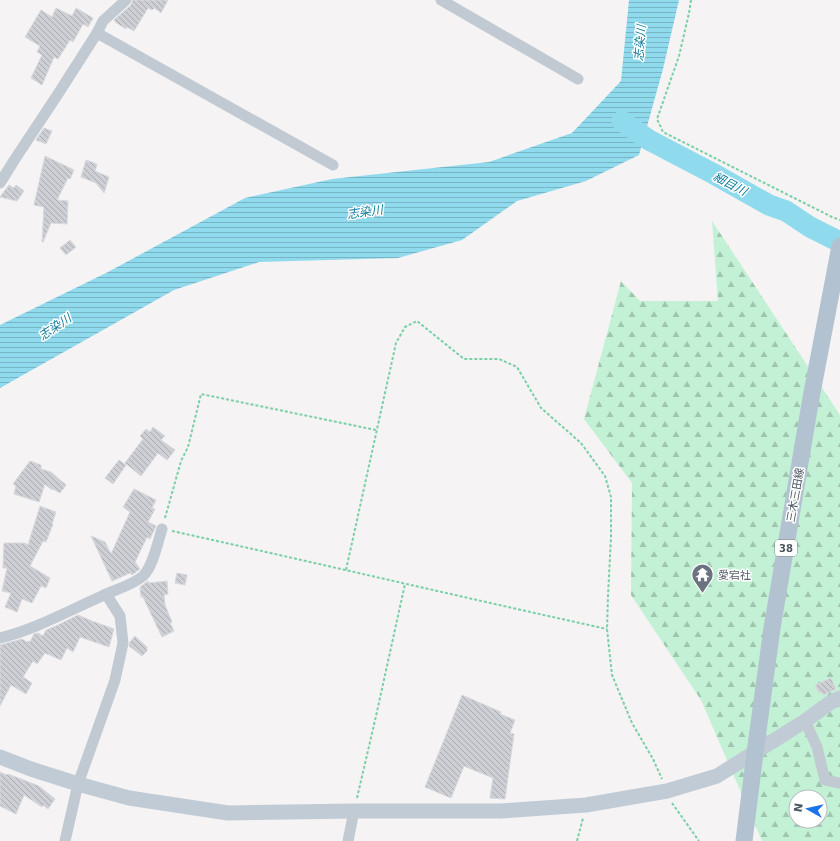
<svg xmlns="http://www.w3.org/2000/svg" width="840" height="841" font-family="'DejaVu Sans','Noto Sans JP',sans-serif">
	<defs>
		<pattern id="forest-firs" width="22" height="20" patternUnits="userSpaceOnUse"><rect width="22" height="20" fill="#c3f1d5"/><path d="M5 1l3.5 6h-7zM16 11l3.5 6h-7z" fill="#a0c6b0"/></pattern>
		<pattern id="water-rules" width="6" height="5" patternUnits="userSpaceOnUse"><rect width="6" height="5" fill="#90daee"/><path d="M0 2.5h6" fill="none" stroke="#78b4c4"/></pattern>
		<pattern id="building-back-hatch" width="6" height="6" patternUnits="userSpaceOnUse"><rect width="6" height="6" fill="#cdcfd5"/><path d="M-1 5l2 2M0 0l6 6M5-1l2 2" fill="none" stroke="#a8abb0"/></pattern>
	</defs>
	<rect width="100%" height="100%" fill="#f5f3f3"/>
	<path fill="url(#forest-firs)" fill-rule="evenodd" d="M 712,221 L 840,415 L 840,841 L 762,841 L 701,700 L 631,595 L 632,483 L 584,419 L 621,281 L 640,301 L 718,301 ZM 796,797 L 820,797 L 820,821 L 796,821 Z"/>
	<polygon fill="url(#water-rules)" points="629,0 679,0 663,69 639,155 586,181 517,201 462,240 398,258 259,262 174,290 0,388 0,325 108,272 245,198 332,179 489,162 572,133 621,81"/>
	<g fill="none" stroke-linecap="round" stroke-linejoin="round">
		<polyline stroke="#90daee" stroke-width="21" points="622,121 649,140 714,174 769,205 786,211 810,227 840,242"/>
	</g>
	<g fill="url(#building-back-hatch)" stroke="#d7d9de">
		<polygon points="133,0 168,0 161,13 154,8 152,10 148,8 134,31 127,27 126,29 115,22 115,21 114,20 131,5"/>
		<polygon points="56,8 72,16 76,8 93,18 88,27 83,24 73,42 70,40 58,59 54,57 42,85 31,78 42,55 37,52 40,46 25,37 41,10 52,17"/>
		<polygon points="44,128 52,131 46,144 36,140"/>
		<polygon points="45,156 74,170 70,179 68,178 57,200 68,201 67,224 51,223 43,242 42,242 44,207 34,205"/>
		<polygon points="86,160 97,164 95,171 109,177 104,193 96,183 81,177"/>
		<polygon points="9,185 14,188 16,185 24,191 17,201 0,197"/>
		<polygon points="70,240 76,247 66,255 60,248"/>
		<polygon points="153,427 165,436 161,440 175,450 167,460 158,453 141,476 125,463 143,439 140,436 146,429 150,432"/>
		<polygon points="119,460 126,465 113,484 105,478"/>
		<polygon points="30,461 41,465 41,469 51,472 66,485 60,493 53,489 52,490 45,484 39,502 14,494 16,486 13,484"/>
		<polygon points="134,489 156,500 152,508 155,509 148,522 156,526 150,539 147,537 135,562 140,569 132,575 130,573 112,581 91,536 105,542 111,554 130,512 123,507"/>
		<polygon points="40,506 56,512 52,524 53,524 46,542 43,541 30,566 50,578 46,588 41,586 32,603 22,599 17,612 5,607 11,593 2,591 7,568 3,568 4,543 25,543 28,545"/>
		<polygon points="177,573 187,575 185,585 175,583"/>
		<polygon points="148,581 149,583 167,581 168,594 164,595 165,605 172,622 170,623 174,631 162,637 143,597 141,597 140,587"/>
		<polygon points="78,615 92,621 114,629 109,647 80,637 73,652 67,648 61,660 45,653 37,664 33,661 23,677 32,683 26,694 11,685 0,706 0,645 22,639 27,642 28,641 30,642 34,634 38,633 43,636 46,630 56,626"/>
		<polygon points="135,636 147,647 147,651 142,656 129,646 130,642"/>
		<polygon points="831,678 836,689 823,695 821,692 819,693 815,685"/>
		<polygon points="462,695 501,712 500,714 515,720 510,733 514,734 505,799 490,798 493,778 464,766 451,798 425,787"/>
		<polygon points="0,772 7,775 8,774 39,786 55,799 48,809 43,805 42,807 24,795 16,814 0,806"/>
	</g>
	<g fill="none" stroke-linecap="round" stroke-linejoin="round">
		<g stroke="#7ad0a6" stroke-width="2" stroke-dasharray="3 2" stroke-linecap="butt">
			<polyline points="691,0 689,13 679,56 657,119 663,132 832,217 840,220"/>
			<polyline points="165,518 181,461 188,447 201,394 376,430"/>
			<path d="M 172,531 C 317,563 461,597 607,629"/>
			<polyline points="346,570 396,343 405,327 417,321 464,359 499,359 517,367 541,408 581,443 605,476 611,497 611,537 608,596 607,629 612,675 632,723 653,759 662,779"/>
			<polyline points="357,798 376,716 405,584"/>
			<polyline points="672,803 699,841"/>
			<polyline points="577,841 583,818"/>
		</g>
		<g stroke="#c1cad2" stroke-width="11">
			<polyline points="441,0 578,79"/>
			<polyline points="97,33 333,165"/>
			<polyline points="0,183 15,159 58,94 97,33 103,21 126,0"/>
			<path d="M 0,638 C 36,629 68,611 102,596 C 114,590 133,585 143,576 C 153,567 158,541 162,529"/>
			<polyline points="805,721 817,747 825,780 840,783"/>
			<polyline points="65,841 78,784 115,680 123,643 120,616 106,594"/>
			<polyline points="348,841 354,811"/>
		</g>
		<polyline stroke="#c1cbd6" stroke-width="15" points="0,757 31,769 78,784 129,798 228,813 354,811 501,811 586,805 667,791 717,776 805,721 831,702 840,698"/>
		<polyline stroke="#b3c2d1" stroke-width="17" points="744,841 755,753 772,628 811,398 840,246"/>
	</g>
	<defs>
		<symbol id="temple-pin" viewBox="-11 -11 22 30"><path d="M0 17L-7.5 6A9.5 9.5 0 1 1 7.5 6Z" fill="#6b7280" stroke="#fff"/><path d="M0-6L5-2H3V0L6.5 2.5H4V6H1.5V3h-3V6H-4V2.5H-6.5L-3 0V-2H-5Z" fill="#fff"/></symbol>
	</defs>
	<g fill-rule="evenodd">
		<use href="#temple-pin" x="690" y="562" width="25" height="34"/>
	</g>
	<g text-anchor="middle" stroke-width="3" stroke-linejoin="round" paint-order="stroke">
		<rect fill="#fff" stroke="#808990" stroke-width="1" x="775" y="540" width="22" height="16" rx="3"/>
		<g font-size="10" font-weight="bold" fill="#4a5661">
			<text x="786" y="552">38</text>
		</g>
		<g font-size="11" fill="#4a5661" stroke="#fff">
			<text transform="translate(795 495) rotate(-80)" y="4">三木三田線</text>
		</g>
		<g font-size="11" fill="#5b616d" stroke="#fff" text-anchor="start">
			<text x="718" y="579">愛宕社</text>
		</g>
		<g font-size="12" font-style="italic" fill="#0c7c9b" stroke="#fff">
			<text transform="translate(640 43) rotate(-85)" y="4">志染川</text>
			<text transform="translate(730 184) rotate(28)" y="4">細目川</text>
			<text transform="translate(365 212) rotate(-8)" y="4">志染川</text>
			<text transform="translate(55 327) rotate(-34)" y="4">志染川</text>
		</g>
	</g>
	<g transform="translate(808 809) rotate(278)"><circle r="19" fill="#ffffff" stroke="#b7bbc0"/>
	<path d="M0-3L7 15L0 10L-7 15Z" fill="#1a73e8"/>
	<text y="-6" font-size="11" font-weight="bold" text-anchor="middle" fill="#4a5661">N</text>
	</g>
</svg>
